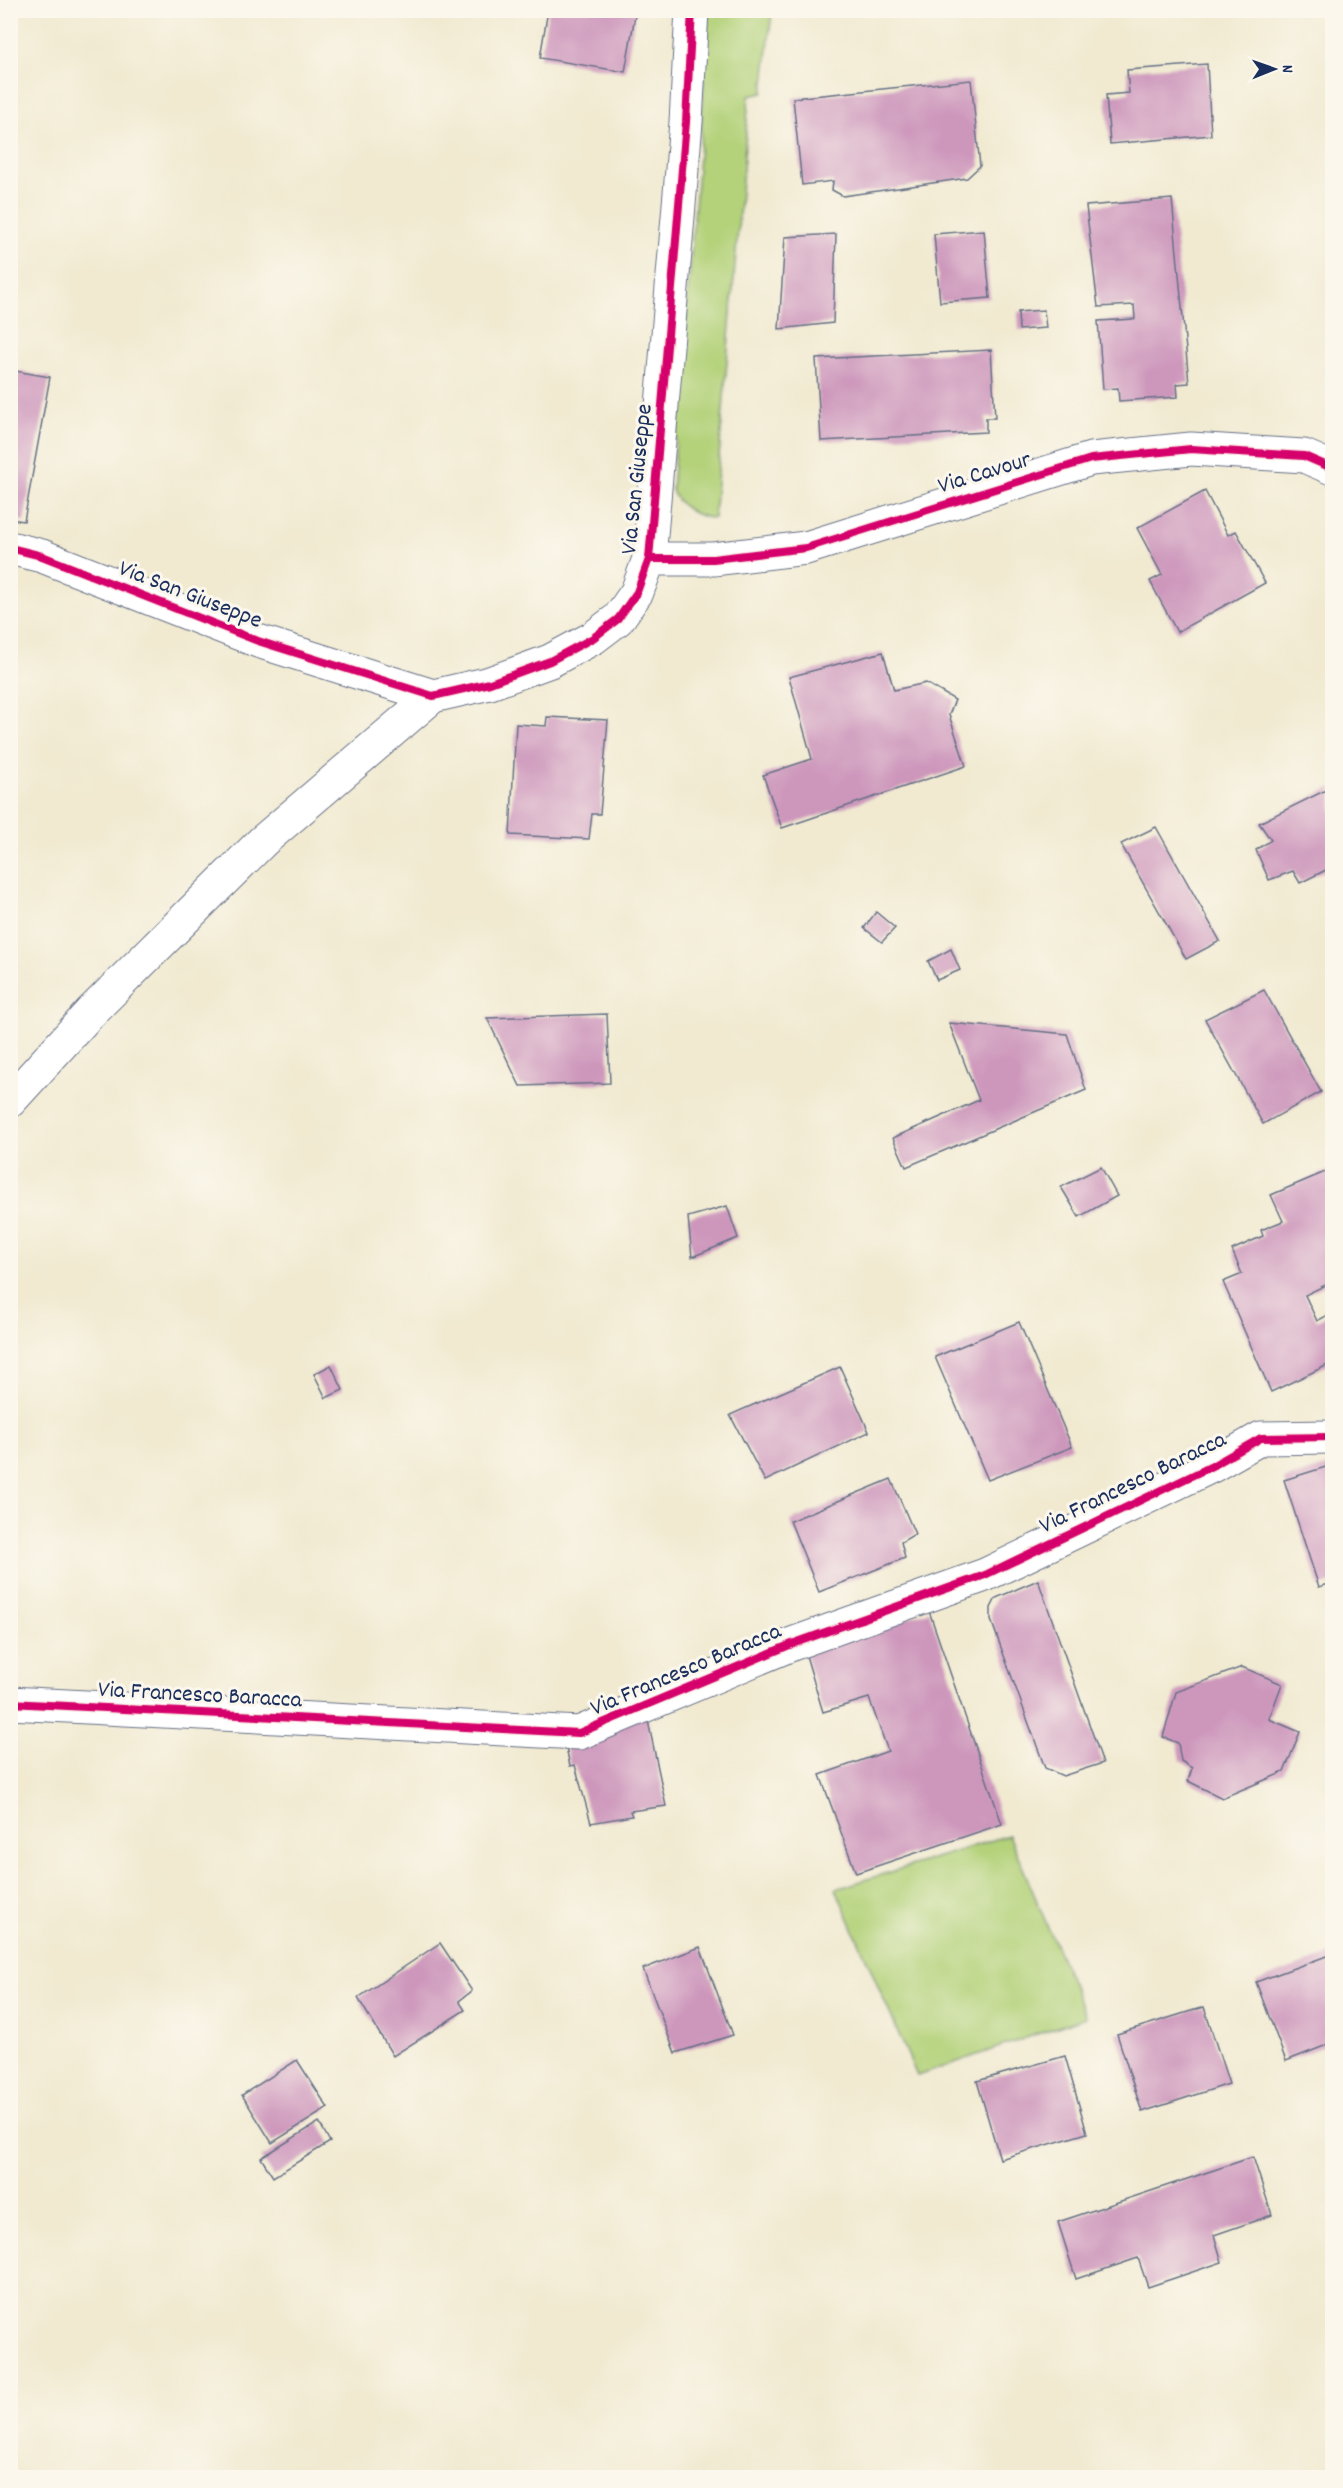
<svg xmlns="http://www.w3.org/2000/svg" width="1343" height="2488" font-family="Dekko,sans-serif">
	<rect width="100%" height="100%" fill="#fbf7ec"/>
	<filter id="ink" filterUnits="userSpaceOnUse"><feTurbulence type="fractalNoise" baseFrequency=".0167" numOctaves="2"/><feDisplacementMap in="SourceGraphic" scale="12" xChannelSelector="R" yChannelSelector="G"/><feConvolveMatrix kernelMatrix="1 2 1 2 8 2 1 2 1" color-interpolation-filters="sRGB"/></filter>
	<filter id="wash" filterUnits="userSpaceOnUse"><feTurbulence type="fractalNoise" baseFrequency=".008" numOctaves="4" result="noise"/><feDisplacementMap in="SourceGraphic" scale="24" xChannelSelector="R" yChannelSelector="G"/><feGaussianBlur stdDeviation="1.35" result="paint"/><feColorMatrix in="noise" values="0 0 0 0 0 0 0 0 0 0 0 0 0 0 0 0 0 1.4 0 .05"/><feComposite in="paint" operator="in"/></filter>
	<g filter="url(#wash)">
		<rect width="100%" height="100%" fill="#f1ead1"/>
		<g fill="#b4d27a" stroke="#68806c" stroke-width="1.5">
			<path d="M 708,11 L 772,11 L 763,93 L 749,96 L 714,518 C 698,518 677,506 672,490 L 701,132 Z"/>
			<polygon points="1009,1835 1086,2017 917,2076 836,1889"/>
		</g>
		<g id="blocks">
			<g fill="#cd97bc">
				<polygon points="548,10 636,10 625,72 540,58"/>
				<polygon points="1207,64 1211,135 1110,144 1106,95 1129,93 1127,70"/>
				<polygon points="971,80 980,166 967,178 843,196 832,190 833,181 802,185 793,98"/>
				<polygon points="1172,199 1189,383 1177,384 1178,397 1119,401 1118,388 1103,389 1098,321 1135,319 1134,305 1098,307 1086,206"/>
				<polygon points="984,230 990,298 940,302 934,234"/>
				<polygon points="836,234 833,323 779,329 785,237"/>
				<polygon points="1044,310 1046,328 1019,330 1018,312"/>
				<polygon points="991,350 995,418 986,418 986,432 821,441 816,359"/>
				<polygon points="10,370 50,377 24,521 10,519"/>
				<polygon points="1205,491 1228,535 1236,531 1265,583 1177,632 1150,581 1162,575 1137,528"/>
				<polygon points="883,652 894,690 926,683 955,700 949,715 966,766 782,828 763,775 812,759 789,677"/>
				<polygon points="547,717 608,720 600,814 592,814 589,839 510,835 516,724 546,726"/>
				<polygon points="1332,787 1332,867 1300,883 1293,871 1269,880 1256,850 1271,840 1259,823"/>
				<polygon points="1156,827 1220,941 1186,959 1121,844"/>
				<polygon points="876,912 895,928 882,942 864,928"/>
				<polygon points="951,949 960,970 937,980 928,961"/>
				<polygon points="1264,990 1321,1092 1263,1124 1205,1019"/>
				<polygon points="607,1014 610,1083 520,1086 487,1018"/>
				<polygon points="949,1023 1067,1034 1086,1090 906,1167 893,1138 979,1100"/>
				<polygon points="1101,1167 1117,1196 1079,1217 1061,1187"/>
				<polygon points="1332,1169 1332,1282 1305,1295 1317,1321 1332,1313 1332,1363 1271,1392 1223,1282 1242,1274 1232,1250 1263,1236 1261,1230 1283,1221 1271,1195"/>
				<polygon points="727,1206 738,1238 692,1257 688,1217"/>
				<polygon points="1019,1322 1072,1447 988,1480 935,1357"/>
				<polygon points="331,1365 343,1390 326,1398 314,1374"/>
				<polygon points="840,1367 869,1432 765,1481 730,1415"/>
				<polygon points="1332,1465 1332,1583 1319,1587 1284,1480"/>
				<polygon points="891,1479 915,1534 901,1542 905,1558 819,1592 790,1521"/>
				<polygon points="1038,1580 1103,1763 1063,1776 1045,1768 991,1620 991,1608 996,1598"/>
				<polygon points="929,1611 1002,1824 856,1873 820,1775 888,1751 869,1698 823,1712 804,1649"/>
				<polygon points="1242,1667 1282,1684 1269,1719 1300,1732 1284,1772 1222,1798 1188,1781 1192,1768 1181,1761 1178,1743 1163,1737 1176,1692"/>
				<polygon points="647,1716 666,1806 630,1811 632,1816 591,1823 575,1765 570,1766 564,1738"/>
				<polygon points="440,1943 472,1991 459,2001 465,2010 393,2056 358,1998"/>
				<polygon points="700,1947 733,2035 675,2053 643,1969"/>
				<polygon points="1332,1954 1332,2043 1286,2061 1256,1982"/>
				<polygon points="1204,2007 1229,2084 1142,2112 1117,2034"/>
				<polygon points="1065,2056 1087,2133 1000,2159 977,2081"/>
				<polygon points="297,2060 328,2108 272,2143 242,2095"/>
				<polygon points="319,2122 330,2142 273,2177 261,2158"/>
				<polygon points="1253,2157 1272,2215 1214,2235 1222,2262 1148,2287 1138,2258 1076,2279 1058,2222"/>
			</g>
		</g>
	</g>
	<g filter="url(#ink)">
		<use href="#blocks" fill-opacity="0" stroke="#667086" stroke-width="1.5"/>
		<g fill="none" stroke-linecap="round" stroke-linejoin="round">
			<defs>
				<g id="street">
					<polyline points="10,548 42,556 258,641 433,696 490,683 550,661 593,638 618,619 637,592 649,559 686,122 692,10"/>
					<polyline points="649,559 713,559 806,548 1091,459 1191,449 1304,456 1332,468"/>
					<polyline points="10,1101 90,1013 263,841 433,696"/>
					<polyline points="10,1703 579,1733 792,1644 985,1575 1212,1466 1261,1438 1332,1437"/>
				</g>
			</defs>
			<use href="#street" stroke="#667086" stroke-width="35"/>
			<use href="#street" stroke="#fff" stroke-width="33"/>
			<defs>
				<g id="cycleway">
					<polyline points="10,548 42,556 258,641 433,696 490,683 550,661 593,638 618,619 637,592 649,559 686,122 692,10"/>
					<polyline points="649,559 713,559 806,548 1091,459 1191,449 1304,456 1332,468"/>
					<polyline points="10,1703 579,1733 792,1644 985,1575 1212,1466 1261,1438 1332,1437"/>
				</g>
			</defs>
			<use href="#cycleway" stroke="#fbf7ec" stroke-width="11"/>
			<use href="#cycleway" stroke="#d6006c" stroke-width="8"/>
		</g>
	</g>
	<g text-anchor="middle" stroke-width="6" stroke-linejoin="round" paint-order="stroke">
		<g font-size="24" fill="#1b2f5e" stroke="#fbf7ec">
			<text transform="translate(984 471) rotate(-17)" y="8">Via Cavour</text>
			<text transform="translate(635 479) rotate(-84)" y="8">Via San Giuseppe</text>
			<text transform="translate(191 593) rotate(21)" y="8">Via San Giuseppe</text>
			<text transform="translate(1132 1481) rotate(-26)" y="8">Via Francesco Baracca</text>
			<text transform="translate(685 1668) rotate(-23)" y="8">Via Francesco Baracca</text>
			<text transform="translate(200 1693) rotate(3)" y="8">Via Francesco Baracca</text>
		</g>
	</g>
	<rect width="1343" height="2488" fill="none" stroke="#fbf7ec" stroke-width="36"/>
	<g transform="translate(1274 69) rotate(89)" stroke="#fbf7ec" stroke-width="4.5" paint-order="stroke">
	<path d="M0-4.5L10 22L0 15L-10 22Z" fill="#1b2f5e"/>
	<text y="-9" font-size="16" font-weight="bold" text-anchor="middle" fill="#1b2f5e">N</text>
	</g>
</svg>
